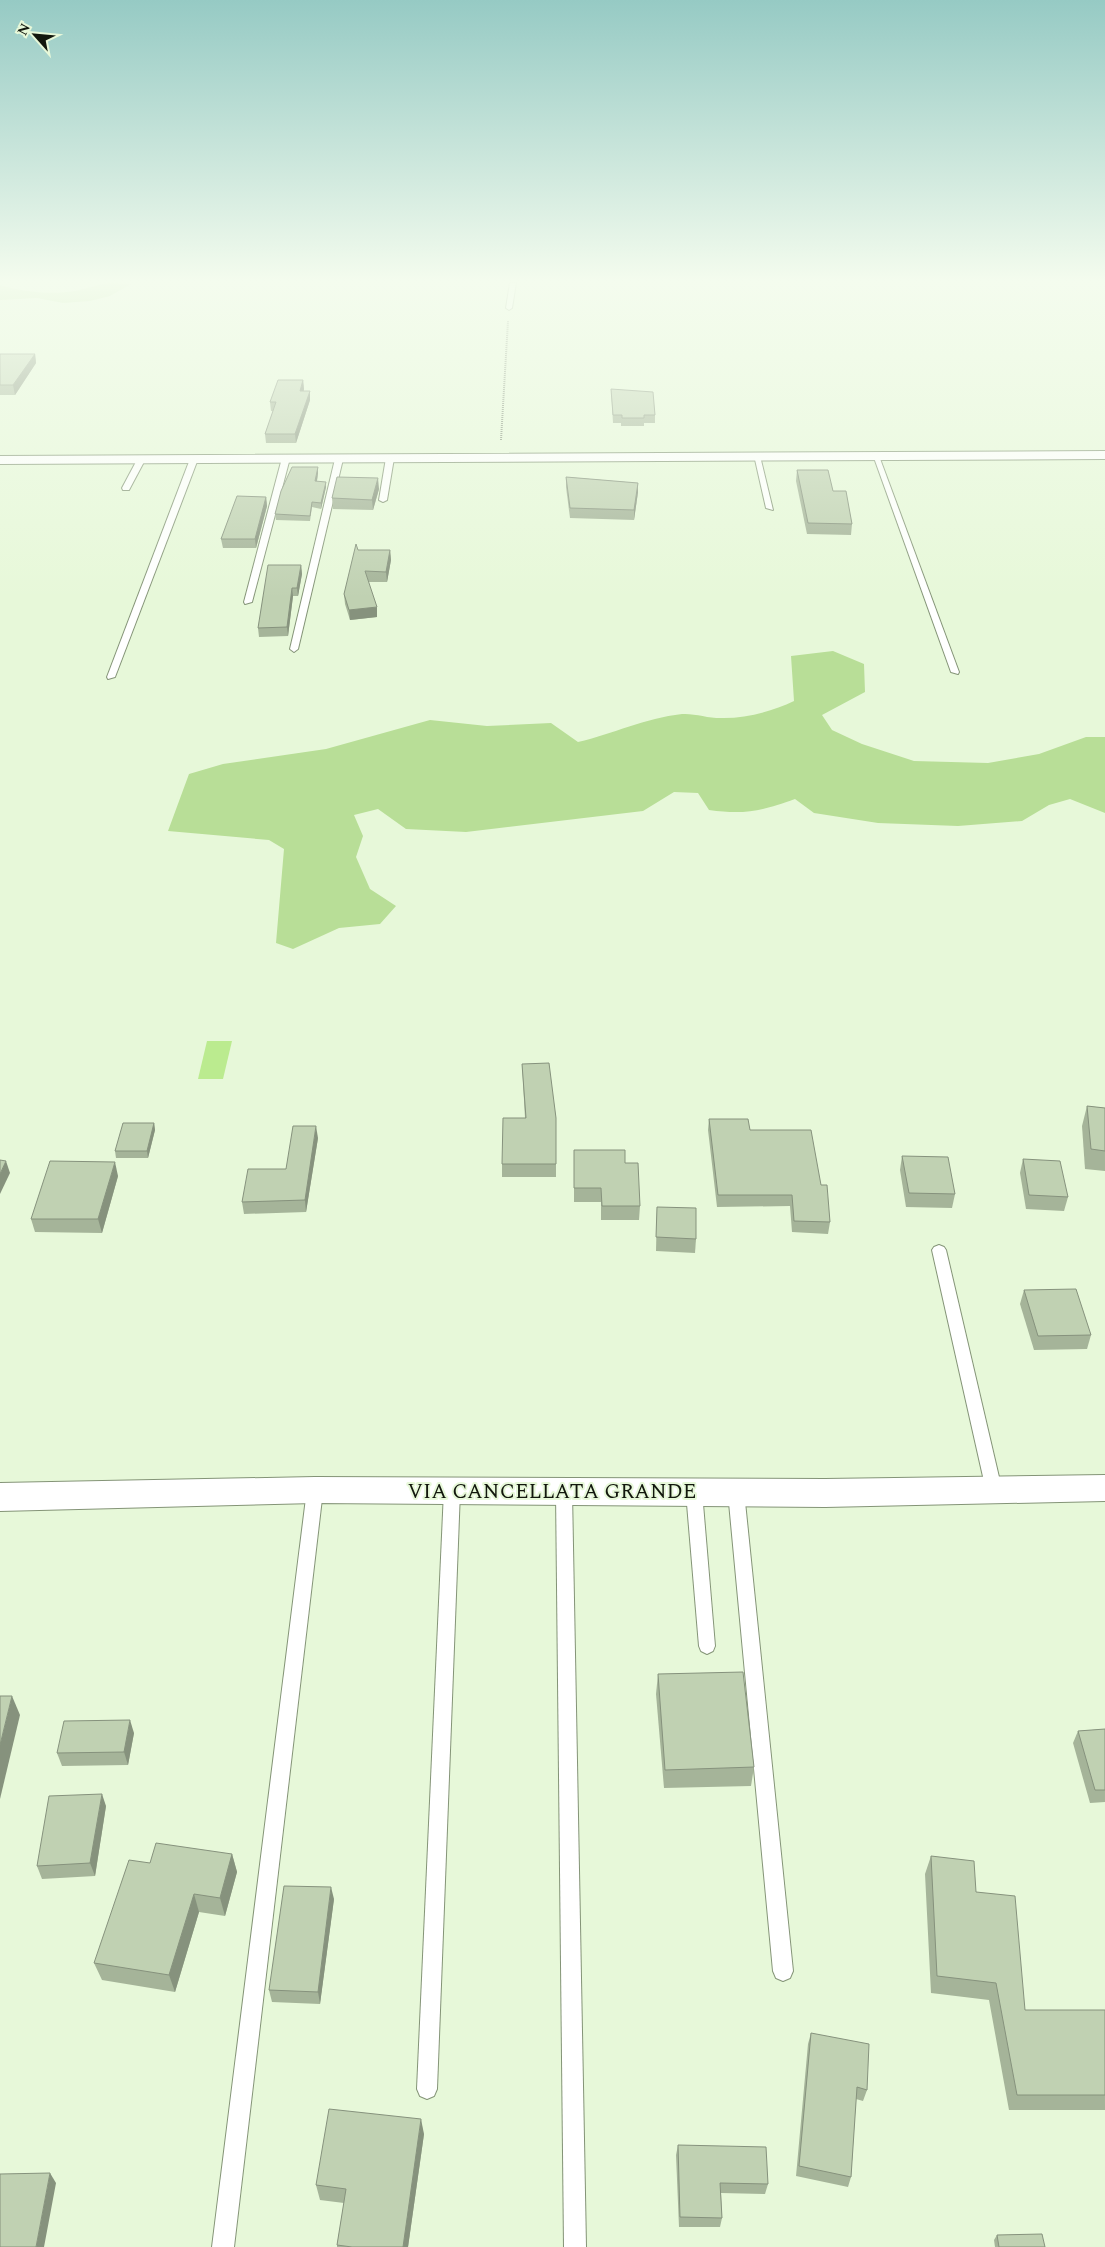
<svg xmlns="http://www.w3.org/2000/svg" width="1105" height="2247" font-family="Spectral,serif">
	<rect width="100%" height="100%" fill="#e7f8d9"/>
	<g fill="#b8de97">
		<path d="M 110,283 L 131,284 L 110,296 L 90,301 L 63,303 L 37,298 L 0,300 L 0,285 C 23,292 51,295 75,291 C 87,289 98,284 110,283 Z"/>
		<path d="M 833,651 L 864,664 L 865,692 L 822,715 L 832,730 L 862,744 L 914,761 L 988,763 L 1039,754 L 1086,737 L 1105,737 L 1105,813 L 1070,799 L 1049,805 L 1022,821 L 958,826 L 878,823 L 814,813 L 795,799 C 761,811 745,815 709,810 L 698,793 L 674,792 L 643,811 L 466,832 L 406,829 L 378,809 L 354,815 L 363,836 L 356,857 L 370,889 L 396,906 L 380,924 L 339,928 L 293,949 L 276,943 L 284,849 L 269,840 L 168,831 L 189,774 L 223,764 L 326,749 L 430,720 L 487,726 L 551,723 L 578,742 C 613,734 645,718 682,714 C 695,713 710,719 724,718 C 748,718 773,711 794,701 L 791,656 Z"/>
	</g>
	<polygon fill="#bbeb8f" points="207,1041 232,1041 223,1079 198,1079"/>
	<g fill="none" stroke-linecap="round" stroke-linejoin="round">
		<defs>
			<g id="lane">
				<polygon points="510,283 516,283 512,308 509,310 506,308"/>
				<polygon points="754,455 760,456 773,510 766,508"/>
				<polygon points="873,455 879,456 959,672 958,674 951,672"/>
				<polygon points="286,456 290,458 252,602 245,604 244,602 282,458"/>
				<polygon points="390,456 394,458 387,500 383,502 379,500 386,458"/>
				<polygon points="194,457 198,459 115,677 108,679 107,677 190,459"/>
				<polygon points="339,457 343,459 298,649 294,652 290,649 335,459"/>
				<polygon points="138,458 145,460 129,490 123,490 122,488"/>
				<polygon points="939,1245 944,1247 946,1250 1002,1490 999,1495 994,1496 989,1495 986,1490 932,1250 934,1247"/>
				<polygon points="315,1484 320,1485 323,1490 234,2247 212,2247 307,1490 310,1485"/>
				<polygon points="452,1485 457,1486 460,1491 437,2089 434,2096 427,2099 420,2096 417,2089 444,1491 447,1486"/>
				<polygon points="564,1486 569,1487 572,1492 586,2247 564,2247 556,1492 559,1487"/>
				<polygon points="694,1486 699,1487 702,1492 715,1646 713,1651 707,1654 701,1651 699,1646 686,1492 689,1487"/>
				<polygon points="736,1486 741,1487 744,1492 793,1971 790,1978 783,1981 776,1978 773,1971 728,1492 731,1487"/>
			</g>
			<g id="street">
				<polygon points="1105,451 1105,459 0,464 0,456"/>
				<polygon points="1105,1475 1105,1501 825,1507 315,1503 0,1511 0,1483 315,1477 825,1479"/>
			</g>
		</defs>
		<use href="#lane" stroke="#849477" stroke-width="2"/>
		<use href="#street" stroke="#849477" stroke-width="2"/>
		<polyline stroke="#7e8975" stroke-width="2" stroke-dasharray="1 1" stroke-linecap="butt" points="501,440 508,321"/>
		<use href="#lane" fill="#fff" fill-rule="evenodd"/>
		<use href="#street" fill="#fff" fill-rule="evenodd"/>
	</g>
	<g fill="#a5b499">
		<polygon points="0,354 35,354 36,363 15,395 0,395"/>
		<polygon points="303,380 304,391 310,400 296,443 266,443 265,434 273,411 271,411 270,402"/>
		<polygon points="611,389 655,415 655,423 644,423 644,426 621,426 621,423 613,423"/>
		<polygon points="318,467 318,473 317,481 326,487 321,509 312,507 310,521 276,520 275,514"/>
		<polygon points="797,470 833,491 852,524 851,535 807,534 796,481"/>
		<polygon points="566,477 638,483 638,492 634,520 570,518 566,487"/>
		<polygon points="379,489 373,510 333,509 332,498"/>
		<polygon points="266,497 267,506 256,548 223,548 221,539"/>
		<polygon points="358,550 390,550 391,560 387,582 368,582 377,617 350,620 345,604 344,594"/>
		<polygon points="301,565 302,574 298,596 293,596 288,636 259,637 258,628"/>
		<polygon points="522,1064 556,1118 556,1177 502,1177 502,1164 525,1118"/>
		<polygon points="1087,1106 1105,1108 1105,1171 1085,1169 1082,1126"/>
		<polygon points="709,1119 750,1130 821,1185 830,1222 828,1234 792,1232 790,1206 717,1207 708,1130"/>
		<polygon points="154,1123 155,1130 148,1158 116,1158 115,1151"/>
		<polygon points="318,1138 306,1212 244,1214 242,1202 286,1169"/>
		<polygon points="574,1150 625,1163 640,1206 639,1220 601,1220 601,1202 574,1202"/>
		<polygon points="902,1156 955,1194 952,1208 906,1207 900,1170"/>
		<polygon points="1023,1159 1068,1197 1064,1211 1026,1209 1020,1173"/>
		<polygon points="118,1176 102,1233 35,1232 31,1219"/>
		<polygon points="657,1207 696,1239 695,1253 656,1251"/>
		<polygon points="1024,1290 1091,1335 1087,1349 1034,1350 1020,1304"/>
		<polygon points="658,1674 754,1767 751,1786 664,1788 656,1694"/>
		<polygon points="1105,1729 1105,1802 1090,1803 1073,1743 1078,1731"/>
		<polygon points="134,1733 128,1765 62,1766 57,1753"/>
		<polygon points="106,1806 95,1876 42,1879 37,1866"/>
		<polygon points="232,1854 237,1872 225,1916 199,1912 175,1992 102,1980 94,1963 150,1863"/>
		<polygon points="931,1856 976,1892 1025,2010 1105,2010 1105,2110 1009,2110 989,2000 931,1993 925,1874"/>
		<polygon points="334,1899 320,2004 272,2002 269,1990"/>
		<polygon points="811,2033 867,2090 863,2101 856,2099 851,2177 848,2187 796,2176 808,2044"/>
		<polygon points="424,2134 408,2247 337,2247 337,2245 344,2203 320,2200 316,2185"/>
		<polygon points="678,2145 768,2184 765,2194 721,2193 722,2218 720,2227 679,2227 676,2155"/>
		<polygon points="997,2235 1045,2247 995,2247 994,2240"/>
	</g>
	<g fill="#86927d">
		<polygon points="35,354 36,363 15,395 13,385"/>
		<polygon points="303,380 304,389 301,400 300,391"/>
		<polygon points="310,391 310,400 296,443 295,434"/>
		<polygon points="318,467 318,473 316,487 315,481"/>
		<polygon points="378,478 379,489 373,510 372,500"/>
		<polygon points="326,482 326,487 321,509 321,503"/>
		<polygon points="638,483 638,492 634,520 634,510"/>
		<polygon points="266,497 267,506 256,548 255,539"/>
		<polygon points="390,550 391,560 387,582 386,572"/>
		<polygon points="301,565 302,574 298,596 297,588"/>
		<polygon points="292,588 293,596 288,636 287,627"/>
		<polygon points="377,607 377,617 350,620 349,610"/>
		<polygon points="154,1123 155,1130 148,1158 147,1151"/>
		<polygon points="316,1126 318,1138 306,1212 305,1200"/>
		<polygon points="6,1161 10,1173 0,1194 0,1174"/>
		<polygon points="115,1162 118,1176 102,1233 98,1219"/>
		<polygon points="12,1696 20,1715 0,1799 0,1745"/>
		<polygon points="130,1720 134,1733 128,1765 124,1752"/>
		<polygon points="102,1794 106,1806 95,1876 90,1863"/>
		<polygon points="232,1854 237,1872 225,1916 220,1898"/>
		<polygon points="331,1887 334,1899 320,2004 318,1992"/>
		<polygon points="194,1894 199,1912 175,1992 169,1975"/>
		<polygon points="421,2119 424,2134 408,2247 403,2247"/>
		<polygon points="50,2173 56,2183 44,2247 36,2247"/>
	</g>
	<g fill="#c0d1b2" stroke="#86927d">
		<polygon points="0,354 35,354 13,385 0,385"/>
		<polygon points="278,380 303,380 300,391 310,391 295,434 265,434 276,402 270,402"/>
		<polygon points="611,389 653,392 655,415 644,415 644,418 622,418 622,415 613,415"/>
		<polygon points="292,467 318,467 315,481 326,482 321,503 312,502 310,516 275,514 281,491"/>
		<polygon points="797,470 828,470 833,491 846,491 852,524 808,523"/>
		<polygon points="337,477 378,478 372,500 332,498"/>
		<polygon points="566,477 638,483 634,510 570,508"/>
		<polygon points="237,496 266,497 255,539 221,539"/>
		<polygon points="356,544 358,550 390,550 386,572 365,571 377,607 349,610 344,594"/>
		<polygon points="268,565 301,565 297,588 292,588 287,627 258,628"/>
		<polygon points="549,1063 556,1118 556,1164 502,1164 503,1118 526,1118 522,1064"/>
		<polygon points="1087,1106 1105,1108 1105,1151 1091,1149"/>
		<polygon points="709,1119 748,1119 750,1130 811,1130 821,1185 827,1185 830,1222 794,1221 792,1195 718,1195"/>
		<polygon points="123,1123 154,1123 147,1151 115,1151"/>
		<polygon points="293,1126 316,1126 305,1200 242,1202 248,1169 286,1169"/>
		<polygon points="574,1150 625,1150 625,1163 638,1163 640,1206 602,1206 601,1188 574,1188"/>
		<polygon points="902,1156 948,1157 955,1194 909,1193"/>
		<polygon points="1023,1159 1060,1161 1068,1197 1029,1195"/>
		<polygon points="0,1160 6,1161 0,1174"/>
		<polygon points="50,1161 115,1162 98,1219 31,1219"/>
		<polygon points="657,1207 696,1208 696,1239 656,1237"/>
		<polygon points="1076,1289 1091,1335 1038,1336 1024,1290"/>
		<polygon points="743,1672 754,1767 665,1770 658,1674"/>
		<polygon points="0,1696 12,1696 0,1745"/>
		<polygon points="130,1720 124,1752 57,1753 64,1721"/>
		<polygon points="1105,1729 1105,1790 1095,1790 1078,1731"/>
		<polygon points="102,1794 90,1863 37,1866 49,1796"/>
		<polygon points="156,1843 232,1854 220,1898 194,1894 169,1975 94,1963 129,1860 150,1863"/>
		<polygon points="931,1856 974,1861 976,1892 1015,1896 1025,2010 1105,2010 1105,2095 1017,2095 996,1983 937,1976"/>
		<polygon points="284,1886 331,1887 318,1992 269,1990"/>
		<polygon points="811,2033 869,2044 867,2090 857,2087 851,2177 799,2166"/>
		<polygon points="329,2109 421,2119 403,2247 352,2247 337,2245 346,2189 316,2185"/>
		<polygon points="678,2145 766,2147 768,2184 720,2183 722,2218 680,2217"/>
		<polygon points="50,2173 36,2247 0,2247 0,2174"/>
		<polygon points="1042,2234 1045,2247 999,2247 997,2235"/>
	</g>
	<linearGradient id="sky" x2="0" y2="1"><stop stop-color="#96cac4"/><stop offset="0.47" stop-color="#f4fcee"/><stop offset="1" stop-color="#f4fcee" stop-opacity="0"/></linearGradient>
	<rect width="1105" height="598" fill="url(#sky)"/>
	<g text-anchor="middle" stroke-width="4" stroke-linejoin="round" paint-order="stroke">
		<g font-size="21" fill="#12170d" stroke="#e7f8d9">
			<text x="552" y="1498">VIA CANCELLATA GRANDE</text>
		</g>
	</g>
	<g transform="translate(35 35) rotate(297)" stroke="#e7f8d9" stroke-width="4" paint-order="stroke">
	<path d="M0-4L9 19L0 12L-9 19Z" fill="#12170d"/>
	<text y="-8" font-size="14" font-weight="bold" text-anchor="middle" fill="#12170d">N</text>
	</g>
</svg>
